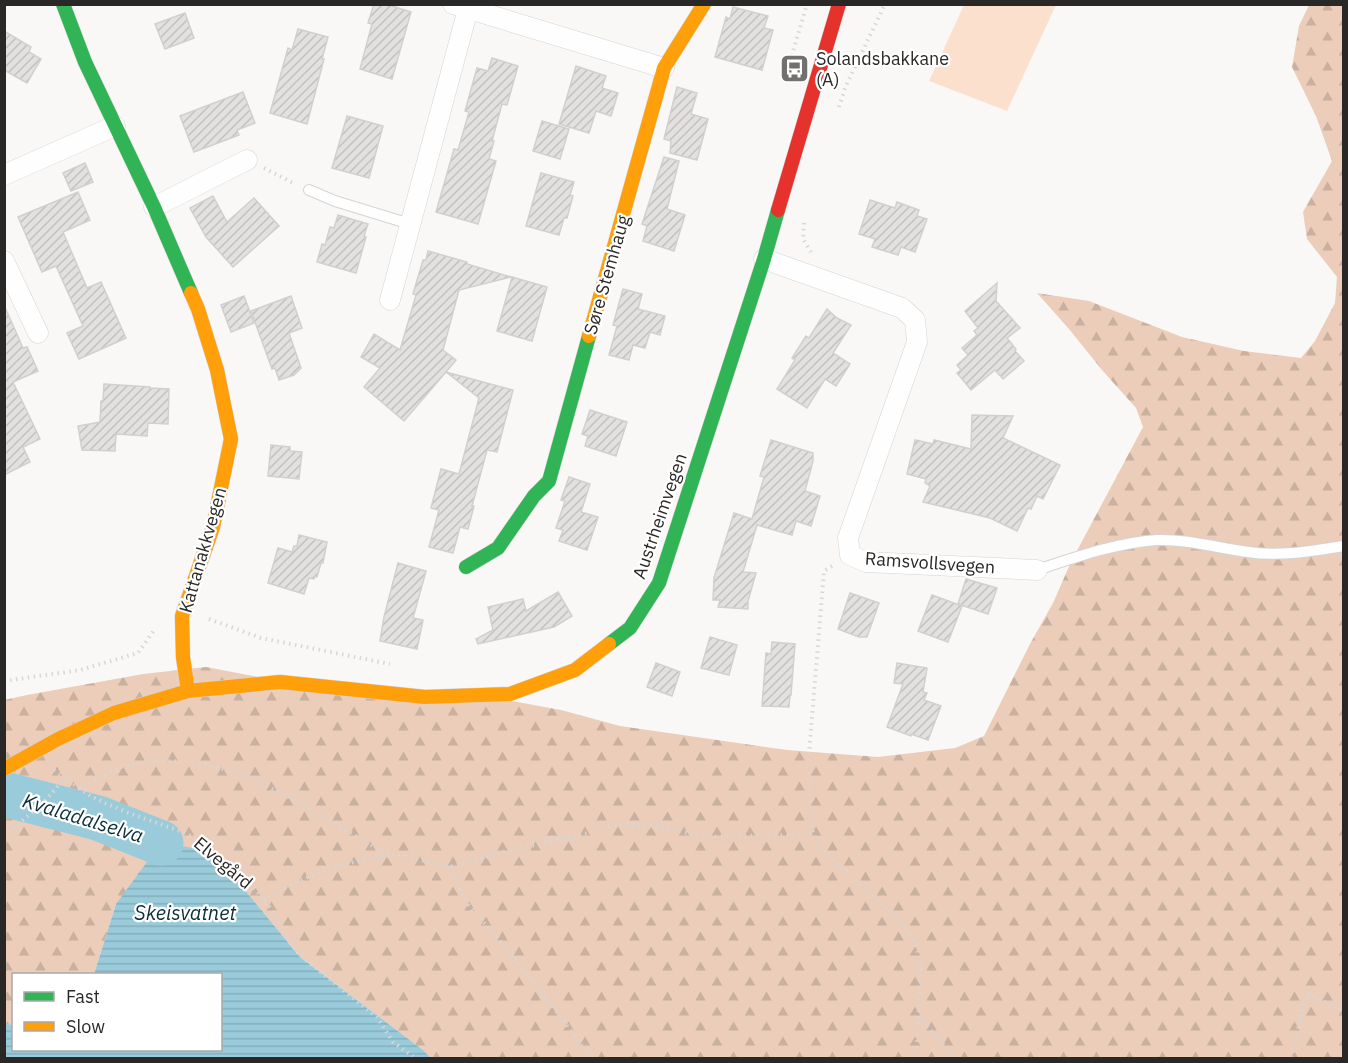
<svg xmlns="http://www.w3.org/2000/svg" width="1348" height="1063" font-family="'IBM Plex Sans',sans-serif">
	<defs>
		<pattern id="forest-firs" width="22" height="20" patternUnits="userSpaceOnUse" patternTransform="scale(1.5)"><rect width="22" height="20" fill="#ebcdb9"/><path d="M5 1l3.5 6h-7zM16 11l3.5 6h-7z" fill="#cab09f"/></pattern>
		<pattern id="water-rules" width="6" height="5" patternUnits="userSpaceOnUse" patternTransform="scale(1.5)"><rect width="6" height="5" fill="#9acbdb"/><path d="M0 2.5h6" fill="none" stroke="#85aebc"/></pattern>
		<pattern id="building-hatch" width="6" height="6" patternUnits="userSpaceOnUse" patternTransform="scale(1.5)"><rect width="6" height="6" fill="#e2e1df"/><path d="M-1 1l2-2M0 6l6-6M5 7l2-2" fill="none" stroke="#c2c1bf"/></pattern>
	</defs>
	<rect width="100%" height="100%" fill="#faf8f6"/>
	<polygon fill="url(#forest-firs)" points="1309,5 1343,5 1343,1058 431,1058 423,1050 300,957 213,851 116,904 94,974 14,974 13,1025 5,1024 4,700 27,695 143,674 206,667 279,681 506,700 561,710 620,726 787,750 878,757 955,748 984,736 1030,644 1053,603 1071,562 1143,427 1136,408 1102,370 1069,329 1037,293 1089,301 1182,337 1244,351 1301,358 1315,341 1335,303 1337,277 1307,239 1303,212 1332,161 1316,116 1292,67 1299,26"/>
	<polygon fill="#fce0ce" points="964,5 1056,5 1007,111 929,81"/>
	<polygon fill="url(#water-rules)" points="161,843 213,851 300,957 423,1050 431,1058 5,1058 5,1024 13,1025 14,1050 220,1050 220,974 94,974 116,904"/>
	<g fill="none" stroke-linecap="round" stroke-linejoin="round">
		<polyline stroke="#9acbdb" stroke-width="45" points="4,794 98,818 161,843"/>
	</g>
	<g fill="url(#building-hatch)" stroke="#d1d0ce" stroke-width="1.5">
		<polygon points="374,4 386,4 411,12 392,79 360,69 372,24 368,23"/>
		<polygon points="733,7 768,16 764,28 773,30 762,70 715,57 726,17 730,19"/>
		<polygon points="185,13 194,38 165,49 155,24"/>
		<polygon points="298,29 328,37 322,59 324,59 307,124 270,113 288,48 292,50"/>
		<polygon points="4,31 31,47 29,52 41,59 27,83 4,70"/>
		<polygon points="492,58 518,66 507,105 502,104 492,141 494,141 489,159 496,161 478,224 436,212 454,149 458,150 469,112 465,111 477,68 488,71"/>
		<polygon points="576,66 606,76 602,88 618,93 611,116 596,111 589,133 559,124"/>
		<polygon points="677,87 697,93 691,114 708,119 697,160 670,153 671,141 664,139"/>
		<polygon points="243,92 255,123 237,130 239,135 194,152 180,116"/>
		<polygon points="347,116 383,126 369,178 332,168"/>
		<polygon points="542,121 569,129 560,159 533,151"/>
		<polygon points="664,157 679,161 667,209 685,215 674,251 643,241 647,226 642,224"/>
		<polygon points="85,163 93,182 71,191 63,173"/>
		<polygon points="541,173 574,182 570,195 573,196 567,218 564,218 559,235 526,226"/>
		<polygon points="78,192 90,220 63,232 87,288 101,282 126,338 79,359 67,333 83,326 56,266 42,272 18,217"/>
		<polygon points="213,196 227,222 254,198 279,226 233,267 206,237 190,208"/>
		<polygon points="870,200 895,208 897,202 919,210 917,216 927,219 915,252 901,247 898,255 872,247 875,239 859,234"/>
		<polygon points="338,215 368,224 364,236 366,237 356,273 317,262 322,244 325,245 330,227 334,228"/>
		<polygon points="428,251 467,262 467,264 511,277 459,290 443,350 456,360 446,372 513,390 497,452 487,450 472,506 474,506 468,529 460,527 453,553 429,547 439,510 431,508 441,469 459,474 479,398 446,372 404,421 364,387 380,368 361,357 374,334 400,350 416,295 413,294 423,260 426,260"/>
		<polygon points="512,277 547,287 532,341 497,331"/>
		<polygon points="997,283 996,301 1020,328 1007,338 1016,349 1015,351 1024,361 1003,379 995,370 971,390 957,373 961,370 957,365 968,355 962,348 977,335 974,331 978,328 965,311"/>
		<polygon points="623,289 642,294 638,309 665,316 660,335 650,332 645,348 633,345 629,360 609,355 617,326 613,325"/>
		<polygon points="244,296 254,323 231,332 221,305"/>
		<polygon points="291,296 302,328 289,333 301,368 294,375 279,380 275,368 272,369 251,311"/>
		<polygon points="4,305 23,348 27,347 38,371 13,382 40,439 23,447 30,462 4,475"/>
		<polygon points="827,309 837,318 851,325 833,353 850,364 836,386 825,379 807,408 777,389 795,360 792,358 806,336 809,338"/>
		<polygon points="104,384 150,387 150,388 169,389 168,424 148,423 147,436 116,434 115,451 82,450 78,426 100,422 101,401 103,401"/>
		<polygon points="590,410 627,422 616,456 585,446 588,436 582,434"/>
		<polygon points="972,415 1013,416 1003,438 1060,465 1043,499 1037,496 1031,509 1028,508 1017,531 990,518 923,502 930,486 925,483 926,479 907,474 915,440 933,444 934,440 971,449"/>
		<polygon points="771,440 813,453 813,461 805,491 820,496 811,526 796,521 792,535 757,525 743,572 756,573 748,601 748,609 718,607 720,600 713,600 714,578 734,513 752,519 764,477 760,476"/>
		<polygon points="271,445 290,447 290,451 302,452 299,479 268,476"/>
		<polygon points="569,477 590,484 581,512 598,517 587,550 559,541 563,530 556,528 565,501 561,500"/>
		<polygon points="299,535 327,542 323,563 321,563 317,577 315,576 314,579 309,578 304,594 268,583 278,548 292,552 294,546 297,546"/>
		<polygon points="398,563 426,571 413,618 423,620 417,649 380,641 384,617"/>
		<polygon points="966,579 997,588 988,614 958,604"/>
		<polygon points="558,592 572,616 554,627 478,644 476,639 493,630 488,607 523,599 526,611"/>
		<polygon points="850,593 879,603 867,637 859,637 838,629"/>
		<polygon points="932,595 962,606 948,642 918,631"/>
		<polygon points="710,637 737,645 729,675 701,668"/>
		<polygon points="772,642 795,644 791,695 790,695 789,707 762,706 766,653 771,654"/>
		<polygon points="656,663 680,672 672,696 647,687"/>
		<polygon points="897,663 927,668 923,692 927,693 924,700 941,706 928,740 911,734 911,736 887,727 903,684 894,683"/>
	</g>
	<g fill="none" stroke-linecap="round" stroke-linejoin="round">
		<defs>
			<g id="lane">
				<polyline points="309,190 335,201 410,224"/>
				<path d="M 1037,570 C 1076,557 1115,543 1157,540 C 1188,539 1217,548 1248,552 C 1280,557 1312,551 1344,546"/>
			</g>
			<g id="street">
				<polyline points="453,4 664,68"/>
				<polyline points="4,175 115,126"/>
				<polyline points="154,207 247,160"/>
				<polyline points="764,259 902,308 915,320 917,342 848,538 850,555 866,562 1037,570"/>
				<polyline points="4,261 38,333"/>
				<polyline points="390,300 468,9"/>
			</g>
			<g id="fast">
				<polyline points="63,4 85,62 154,207 191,293"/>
				<polyline points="466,567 498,548 534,496 549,481 589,336"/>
				<polyline points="609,644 630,628 659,583 764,259 778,210"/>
			</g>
			<g id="slow">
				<polyline points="589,336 664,68 704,4"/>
				<polyline points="188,691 183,657 182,616 213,527 231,439 217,370 198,309 191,293"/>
				<polyline points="114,713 188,691 280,682 425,697 510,694 575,670 609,644"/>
			</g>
			<polyline id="jam" points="778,210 839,4"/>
		</defs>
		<use href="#lane" stroke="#d5d4d2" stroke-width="12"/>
		<use href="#street" stroke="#d5d4d2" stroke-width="21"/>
		<use href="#fast" stroke="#d5d4d2" stroke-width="15"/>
		<use href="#slow" stroke="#d5d4d2" stroke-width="15"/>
		<use href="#jam" stroke="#d5d4d2" stroke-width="15"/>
		<g stroke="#d7d7d7" stroke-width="4" stroke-dasharray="1.5 4.5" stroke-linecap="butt">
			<polyline points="788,79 787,72 807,4"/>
			<polyline points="839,107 845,88 885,4"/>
			<polyline points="264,168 295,184"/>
			<polyline points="804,223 803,239 811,252"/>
			<polyline points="832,566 824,571 809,754 810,806 813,834 818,845 832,860 899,919 913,940 918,953 921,966 916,1058"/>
			<polyline points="209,619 261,638 390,664"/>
			<polyline points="4,681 80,670 138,653 155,629"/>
			<polyline points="54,770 79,788 120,767 148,762 181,761 206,764 246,776 294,800 378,849 392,855 409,857 449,867 508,851 577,836 620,824 660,827 706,837 813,834"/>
			<polyline points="79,788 92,797 105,803 126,812 177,830 198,839 236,871 254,888 272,910 285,935 296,951 307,961 377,1017 393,1042 415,1058"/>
			<polyline points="4,836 43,803 65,778"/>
			<polyline points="449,867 469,905 538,987 591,1058"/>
			<path d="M 264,900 C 301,876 345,861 389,856"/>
			<polyline points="919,1017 955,1058"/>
			<polyline points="1292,1058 1303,1006 1308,994 1344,1011"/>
		</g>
		<use href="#lane" stroke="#fefefe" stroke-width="10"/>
		<use href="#street" stroke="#fefefe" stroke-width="20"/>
		<use href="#fast" stroke="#30b455" stroke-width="14"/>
		<use href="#slow" stroke="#ff9f0a" stroke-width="14"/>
		<use href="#jam" stroke="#e5322d" stroke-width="14"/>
		<defs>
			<polyline id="slow-bridge" points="4,769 58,739 114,713"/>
		</defs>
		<use href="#slow-bridge" stroke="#d5d4d2" stroke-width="15" stroke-linecap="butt"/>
		<use href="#slow-bridge" stroke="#ff9f0a" stroke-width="14"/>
	</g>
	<defs>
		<symbol id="bus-square" viewBox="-11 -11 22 22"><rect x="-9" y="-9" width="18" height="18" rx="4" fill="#73716f" stroke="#fff"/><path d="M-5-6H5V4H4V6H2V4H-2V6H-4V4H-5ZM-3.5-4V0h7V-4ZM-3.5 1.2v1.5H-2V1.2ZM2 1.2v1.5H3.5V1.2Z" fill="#fff"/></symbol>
	</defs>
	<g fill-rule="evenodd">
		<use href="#bus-square" x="778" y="52" width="33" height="33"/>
	</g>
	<g text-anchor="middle" stroke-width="4.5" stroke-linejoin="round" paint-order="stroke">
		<g font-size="18" fill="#2a2826" stroke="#fff" text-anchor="start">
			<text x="816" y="65">Solandsbakkane<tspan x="816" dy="21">(A)</tspan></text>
		</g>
		<g font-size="18" fill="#2a2826" stroke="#fff">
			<text transform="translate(607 275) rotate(-74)" y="6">Søre Stemhaug</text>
			<text transform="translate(660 516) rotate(-71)" y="6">Austrheimvegen</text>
			<text transform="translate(203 550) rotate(-74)" y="6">Kattanakkvegen</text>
			<text transform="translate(930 563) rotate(4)" y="6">Ramsvollsvegen</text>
			<text transform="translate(223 863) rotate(40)" y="6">Elvegård</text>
		</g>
		<g font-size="20" font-style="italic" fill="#0b2e38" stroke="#fff">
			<text transform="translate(83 818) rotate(17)" y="7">Kvaladalselva</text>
			<text x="185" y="920">Skeisvatnet</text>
		</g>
	</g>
	<rect width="1348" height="1063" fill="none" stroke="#2a2826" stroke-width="12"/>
	<rect x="12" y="973" width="210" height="78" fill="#ffffff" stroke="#aaa9a8" stroke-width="1.5"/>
	<rect x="24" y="992" width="30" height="9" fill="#30b455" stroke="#aaa9a8" stroke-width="1.5"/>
	<text x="66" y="1003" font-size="18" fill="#2a2826">Fast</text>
	<rect x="24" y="1022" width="30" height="9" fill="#ff9f0a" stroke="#aaa9a8" stroke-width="1.5"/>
	<text x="66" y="1033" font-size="18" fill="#2a2826">Slow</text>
</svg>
